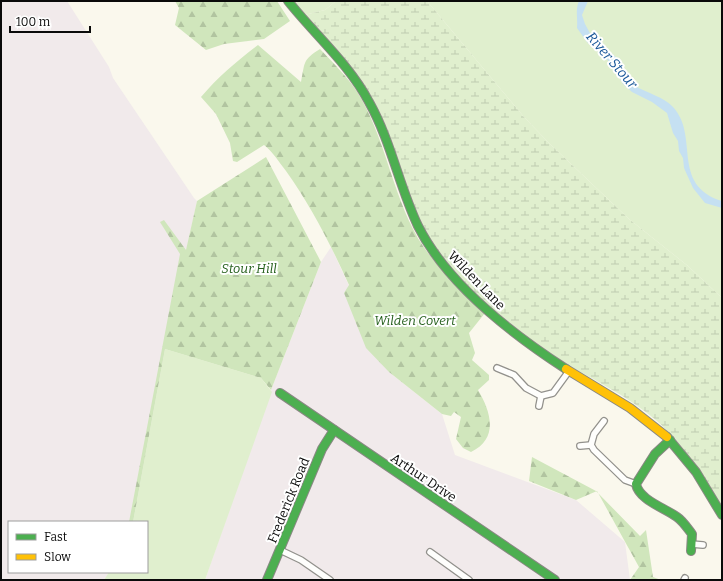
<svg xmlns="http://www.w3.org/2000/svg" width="723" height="581" font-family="Bitter,serif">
	<defs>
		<pattern id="forest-firs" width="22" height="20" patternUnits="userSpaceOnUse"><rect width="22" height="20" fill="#d0e6bc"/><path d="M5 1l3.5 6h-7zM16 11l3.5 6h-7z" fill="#b1c4a0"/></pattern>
		<pattern id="wetland-marsh" width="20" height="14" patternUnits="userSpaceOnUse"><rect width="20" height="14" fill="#e0efce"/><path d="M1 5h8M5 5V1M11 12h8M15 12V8" fill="none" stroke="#bfccb0"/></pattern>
	</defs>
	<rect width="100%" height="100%" fill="#faf8ed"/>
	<g fill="#f1eaeb">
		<polygon points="1,1 67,1 109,67 113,78 194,198 197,201 165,349 133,522 9,522 9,572 109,572 104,580 1,580"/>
		<polygon points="331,247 389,372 442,414 455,455 576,500 625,542 630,580 205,580 271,390 321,262"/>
	</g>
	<g fill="#e0efce">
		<polygon points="293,1 336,1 325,10 304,15"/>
		<polygon points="427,1 722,1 722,298 688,266 629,219 549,143 524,117"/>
		<polygon points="165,349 261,378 272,392 205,580 104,580 109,572 147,572 147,522 133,522"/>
	</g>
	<g fill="url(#forest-firs)">
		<polygon points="175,1 277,1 290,21 264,39 224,44 206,50 175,25 179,8"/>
		<path d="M 258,45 L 301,82 C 305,63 302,60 320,49 C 335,65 352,81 362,100 C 388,147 394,202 423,246 C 440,271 464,291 485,313 L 469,333 L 475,353 L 472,360 L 489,375 L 489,380 L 478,390 C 491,412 499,438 471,452 L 463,448 L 456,439 L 461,417 L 454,412 L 451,416 L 442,414 L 389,372 L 366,348 L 344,293 L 349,285 C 331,245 311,206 286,171 C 279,162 273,152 264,145 L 237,162 L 233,161 L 230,143 L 216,114 L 201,97 C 218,77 237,61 258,45 Z"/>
		<polygon points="266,157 321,262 271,390 261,378 165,349 133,522 129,522 180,254 160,222 164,220 186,250 197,201"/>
		<polygon points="532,457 596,491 640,536 646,530 653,577 661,580 630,580 639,567 597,491 576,500 529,481"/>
	</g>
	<path fill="url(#wetland-marsh)" d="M 336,1 L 427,1 L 524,117 L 549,143 L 629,219 L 688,266 L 722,298 L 722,510 C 702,479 684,445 657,421 C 627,395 589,378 555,357 C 517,334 481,301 452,268 C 428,241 412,209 401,175 C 394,155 390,134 381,115 C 363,77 333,45 304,15 L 325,10 Z"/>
	<path fill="#c5e0f2" d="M 579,1 L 588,1 L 582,15 L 585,24 L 591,35 L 619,60 L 635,86 C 647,93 664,97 673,107 C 700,136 670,185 722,201 L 722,208 L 705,203 L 693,188 L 684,168 L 683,158 L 679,151 L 678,141 L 673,133 L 667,113 L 652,102 L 632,92 L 623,84 L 611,63 L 587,42 L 577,28 C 578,18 575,10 579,1 Z"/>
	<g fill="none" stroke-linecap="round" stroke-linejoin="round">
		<defs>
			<g id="street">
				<polyline points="497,368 514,375 526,388 541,396 553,393 569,371"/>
				<polyline points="539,406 541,396"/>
				<polyline points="604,421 594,434 591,445 594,450 625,480 636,484"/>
				<polyline points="580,446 591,445"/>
				<polyline points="691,544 703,545"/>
				<polyline points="280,550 301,560 330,580"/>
				<polyline points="430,552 469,580"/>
				<polyline points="684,580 685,578"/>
			</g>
			<g id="fast">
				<path d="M 288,1 C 315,35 349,64 369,102 C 391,141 399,186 418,226 C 447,284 512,334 566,369"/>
				<polyline points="280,393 555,580"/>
				<polyline points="667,437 696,472 722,515"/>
				<path d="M 670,440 L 655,454 L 636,484 C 639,500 665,508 677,517 C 683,521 688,529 692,534 L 691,551"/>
				<polyline points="267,580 322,449 334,430"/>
			</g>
			<polyline id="slow" points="566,369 630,408 667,437"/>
		</defs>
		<use href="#street" stroke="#92918c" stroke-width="8"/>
		<use href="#fast" stroke="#898883" stroke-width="10"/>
		<use href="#slow" stroke="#898883" stroke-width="10"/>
		<use href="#street" stroke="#fefefc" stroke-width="5.5"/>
		<use href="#fast" stroke="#4caf50" stroke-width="8"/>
		<use href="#slow" stroke="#ffc107" stroke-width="8"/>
	</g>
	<g text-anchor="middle" stroke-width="4" stroke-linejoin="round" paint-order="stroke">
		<g font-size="13" font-style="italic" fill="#26601d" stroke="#fff">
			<text x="249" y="273">Stour Hill</text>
			<text x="415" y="325">Wilden Covert</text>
		</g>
		<g font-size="13" fill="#0a0a0a" stroke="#fff">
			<text transform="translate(477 280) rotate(46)" y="5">Wilden Lane</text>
			<text transform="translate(424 477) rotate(34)" y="5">Arthur Drive</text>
			<text transform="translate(288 500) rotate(-68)" y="5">Frederick Road</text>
		</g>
		<g font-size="14" font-style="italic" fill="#185698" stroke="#fff">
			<text transform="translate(612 60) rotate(49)" y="5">River Stour</text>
		</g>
	</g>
	<rect width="723" height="581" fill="none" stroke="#0a0a0a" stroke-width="4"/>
	<rect x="8" y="521" width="140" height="52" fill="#ffffff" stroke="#9d9d9d"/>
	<rect x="16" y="534" width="20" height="6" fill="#4caf50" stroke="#9d9d9d"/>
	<text x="44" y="541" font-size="12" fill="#0a0a0a">Fast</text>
	<rect x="16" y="554" width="20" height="6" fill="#ffc107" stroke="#9d9d9d"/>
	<text x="44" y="561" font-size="12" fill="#0a0a0a">Slow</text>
	<path d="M10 26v6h80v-6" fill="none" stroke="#0a0a0a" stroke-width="2"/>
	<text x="16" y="26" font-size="12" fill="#0a0a0a" stroke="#ffffff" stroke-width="3" paint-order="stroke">100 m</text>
</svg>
